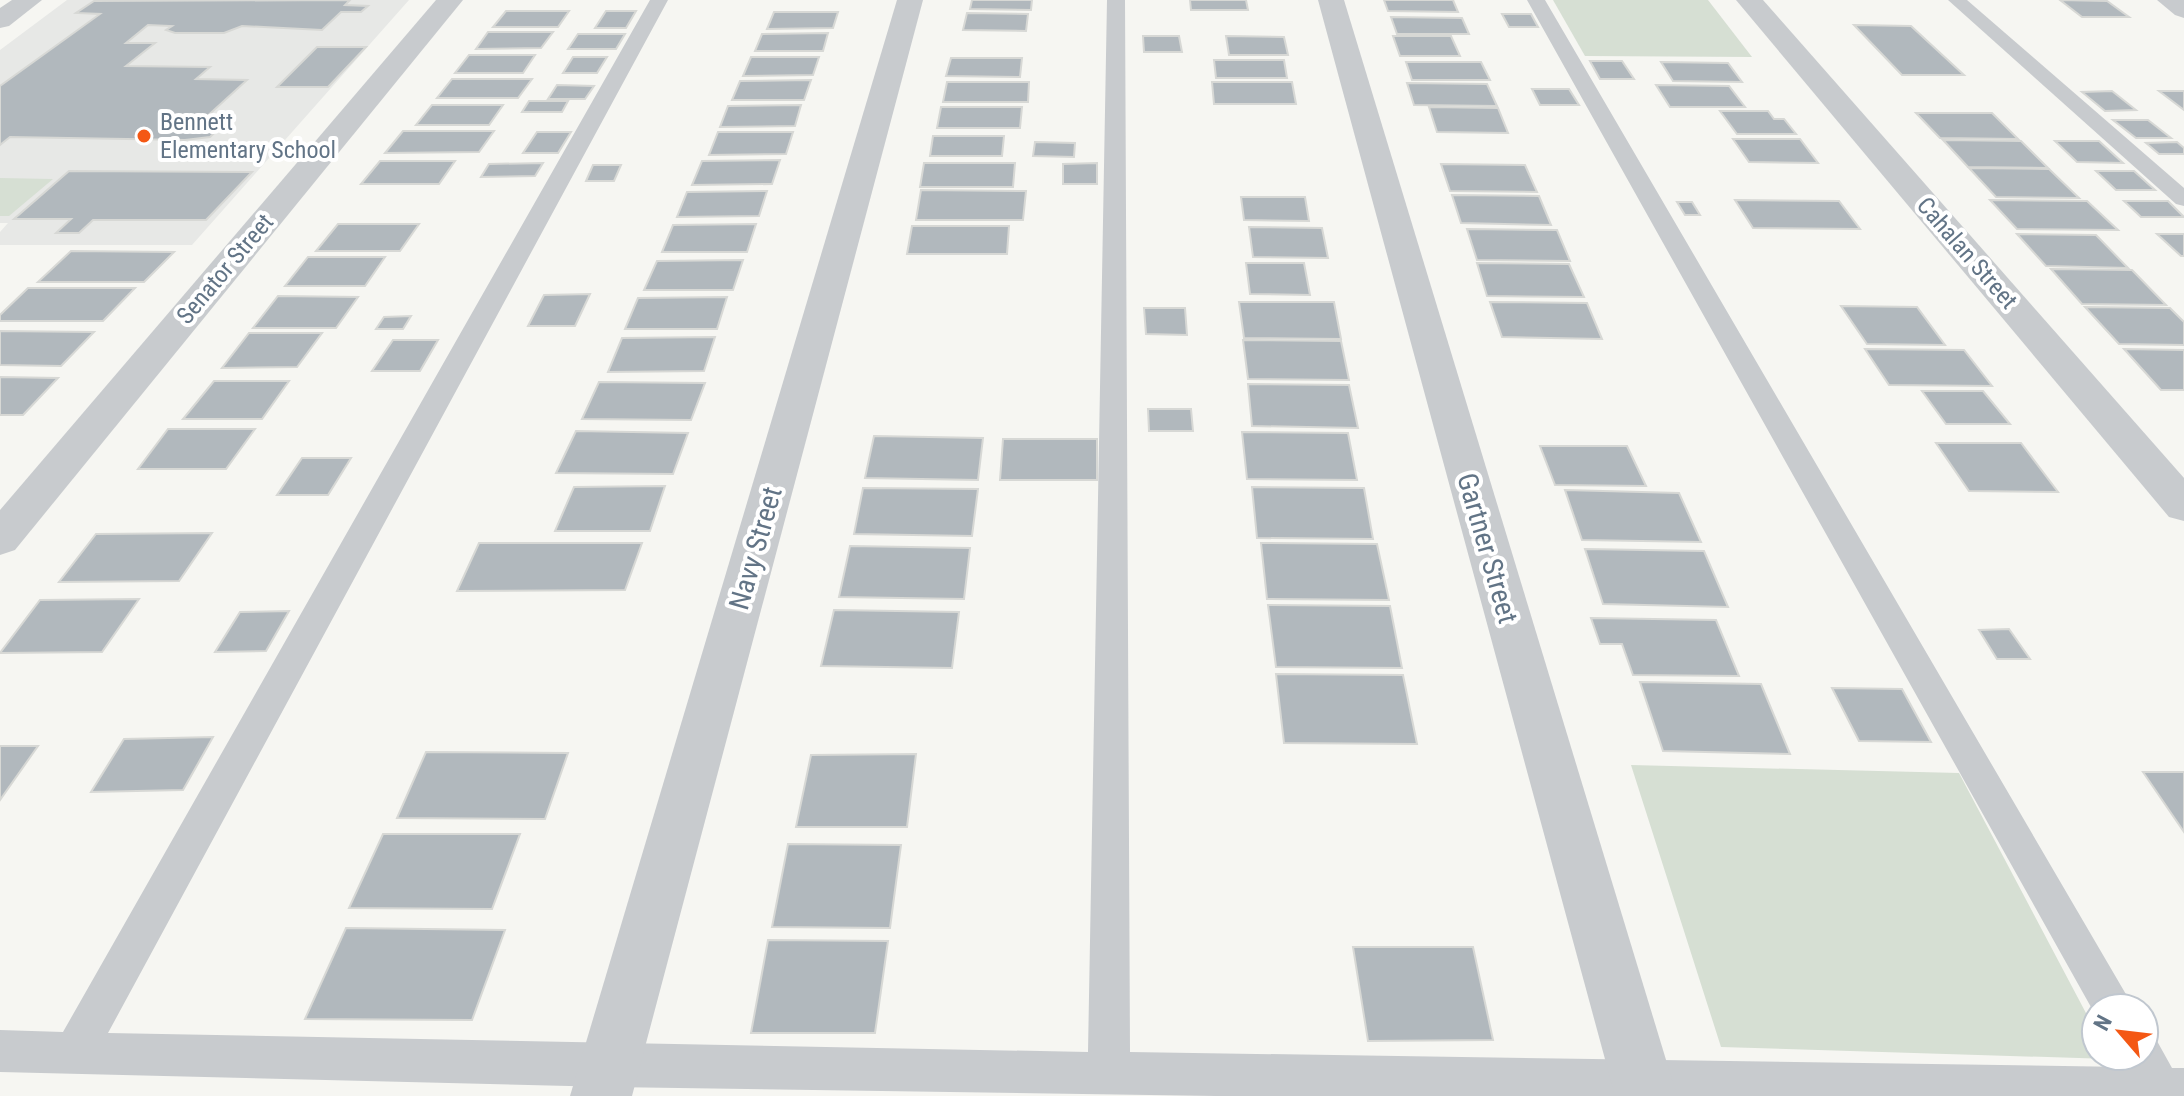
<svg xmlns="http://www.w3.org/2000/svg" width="2184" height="1096" font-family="'Roboto Condensed',sans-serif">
	<rect width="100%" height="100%" fill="#f6f6f2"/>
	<polygon fill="#e7e8e6" points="67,0 409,0 192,245 0,245 0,232 8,223 0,223 0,50"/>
	<g fill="#d6dfd3">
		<polygon points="1553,0 1708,0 1752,57 1585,56"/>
		<polygon points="0,178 53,179 9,216 0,216"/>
		<polygon points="1631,765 1959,773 2096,1032 2096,1056 2110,1059 1721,1047"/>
	</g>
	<g fill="#b1b8bd" stroke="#d7d8d5" stroke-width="2">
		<polygon points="350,0 345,5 368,6 361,12 341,12 322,30 242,26 224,33 175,33 166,30 172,26 148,25 126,43 155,43 126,66 210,67 196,79 247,80 203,120 228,120 210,137 185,140 10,137 0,145 0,86 100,14 76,13 94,1"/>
		<polygon points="972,0 1032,0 1031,10 970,9"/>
		<polygon points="1190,0 1246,0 1248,10 1191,10"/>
		<polygon points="1384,0 1453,0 1458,12 1388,11"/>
		<polygon points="2060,0 2107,1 2129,17 2082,17"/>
		<polygon points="506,11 569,11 558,27 493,27"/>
		<polygon points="606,11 636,11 626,28 595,28"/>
		<polygon points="774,12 838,12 833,28 767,29"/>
		<polygon points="967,13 1028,14 1026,31 963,30"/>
		<polygon points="1502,14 1531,14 1538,27 1509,27"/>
		<polygon points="1391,17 1462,18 1469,34 1397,34"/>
		<polygon points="1854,25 1911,26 1964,75 1902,75"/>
		<polygon points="488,32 553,32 541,48 476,49"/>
		<polygon points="828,33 823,51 755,51 762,34"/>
		<polygon points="578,34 625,34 616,49 568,49"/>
		<polygon points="1143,36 1179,36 1182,52 1144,52"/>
		<polygon points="1226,36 1284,37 1288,55 1229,55"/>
		<polygon points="1393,36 1451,36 1460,56 1400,56"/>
		<polygon points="317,47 366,47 328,87 277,87"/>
		<polygon points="469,55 535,55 523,73 455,73"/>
		<polygon points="573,57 607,57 597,73 563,73"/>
		<polygon points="751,57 819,57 813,75 743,76"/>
		<polygon points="951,58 1022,58 1020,77 946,76"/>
		<polygon points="1214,60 1284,60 1287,78 1216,78"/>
		<polygon points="1590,61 1622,61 1634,79 1600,79"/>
		<polygon points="1406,62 1481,62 1490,80 1412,80"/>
		<polygon points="1661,62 1728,63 1742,82 1673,81"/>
		<polygon points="452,79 532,79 518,98 437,98"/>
		<polygon points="811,80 804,100 732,100 740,81"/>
		<polygon points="947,82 1029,82 1028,102 943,102"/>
		<polygon points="1212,82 1292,82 1296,104 1214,104"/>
		<polygon points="1407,83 1487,84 1497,106 1414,105"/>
		<polygon points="557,85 594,86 585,99 548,99"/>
		<polygon points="1656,85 1729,86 1745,107 1670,107"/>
		<polygon points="1532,89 1569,89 1579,105 1540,105"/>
		<polygon points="2112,91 2136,110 2105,111 2082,92"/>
		<polygon points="2159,91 2184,91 2184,110"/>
		<polygon points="529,101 568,101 562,112 522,112"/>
		<polygon points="432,105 503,105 489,125 416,125"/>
		<polygon points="801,105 795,126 720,127 728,106"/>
		<polygon points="941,107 1022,107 1020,128 937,128"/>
		<polygon points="1429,107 1498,108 1508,133 1437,132"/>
		<polygon points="1720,111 1768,111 1774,119 1784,119 1796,134 1737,134"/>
		<polygon points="1916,113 1992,113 2018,139 1940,138"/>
		<polygon points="2113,120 2148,120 2171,138 2136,138"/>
		<polygon points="403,131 494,131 479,152 385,153"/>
		<polygon points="537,132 571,132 558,153 523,153"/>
		<polygon points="718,132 793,132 786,154 709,155"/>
		<polygon points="933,136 1004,136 1002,156 930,156"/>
		<polygon points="1733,139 1800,139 1818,163 1749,162"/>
		<polygon points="1943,140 2021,141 2048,168 1968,167"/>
		<polygon points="2055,141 2099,141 2123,163 2077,162"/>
		<polygon points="1035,142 1075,143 1074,157 1033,156"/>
		<polygon points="2177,142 2184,148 2184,154 2159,154 2146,143"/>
		<polygon points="780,160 772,184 692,185 702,161"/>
		<polygon points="380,161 455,161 439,184 361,184"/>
		<polygon points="543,163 535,176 481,177 489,164"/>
		<polygon points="924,163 1015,163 1013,187 920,187"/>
		<polygon points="1097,163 1097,184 1063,184 1063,164"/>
		<polygon points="1441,164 1525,165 1537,192 1450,191"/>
		<polygon points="593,165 621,165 614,181 586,181"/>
		<polygon points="1969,168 2049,169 2079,198 1996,197"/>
		<polygon points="69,171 252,172 206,220 93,220 79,233 56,233 71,219 14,219"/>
		<polygon points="2096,171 2134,171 2155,190 2116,190"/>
		<polygon points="921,190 1026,191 1023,220 916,220"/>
		<polygon points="767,191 759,216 677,217 687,192"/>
		<polygon points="1452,195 1539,196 1551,225 1461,223"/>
		<polygon points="1241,197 1305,197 1309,221 1244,220"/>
		<polygon points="1735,200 1839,201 1860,229 1753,228"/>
		<polygon points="1990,200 2087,201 2118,230 2017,229"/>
		<polygon points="2124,201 2168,201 2184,217 2141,217"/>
		<polygon points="1677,202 1692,202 1700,215 1685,215"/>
		<polygon points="338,224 419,224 400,251 316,251"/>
		<polygon points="756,224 747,252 662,252 673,225"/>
		<polygon points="912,226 1009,226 1007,254 907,254"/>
		<polygon points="1249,227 1322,228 1328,258 1253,257"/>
		<polygon points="1467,229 1557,230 1570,261 1477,260"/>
		<polygon points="2017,234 2096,235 2128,268 2046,266"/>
		<polygon points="2157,234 2184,234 2184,256 2181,256"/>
		<polygon points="71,251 174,252 144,282 38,282"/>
		<polygon points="308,257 385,257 365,286 285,286"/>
		<polygon points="743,260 733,290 644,290 657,261"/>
		<polygon points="1246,263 1304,263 1310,295 1250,294"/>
		<polygon points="1477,263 1569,264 1584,297 1487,296"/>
		<polygon points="2051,269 2132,270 2166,305 2082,304"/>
		<polygon points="28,288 135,288 103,321 0,321 0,315"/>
		<polygon points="590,294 575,326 528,326 544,295"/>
		<polygon points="278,296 358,297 336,328 253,328"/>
		<polygon points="727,297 717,329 625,329 638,298"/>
		<polygon points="1239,302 1334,302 1341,339 1244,338"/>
		<polygon points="1490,302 1587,303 1602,339 1502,337"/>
		<polygon points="1841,306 1917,307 1945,345 1867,344"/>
		<polygon points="2085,307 2170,308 2184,322 2184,345 2119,344"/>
		<polygon points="1144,308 1185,308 1187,335 1146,334"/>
		<polygon points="411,316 403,329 376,329 384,317"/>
		<polygon points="0,331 94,332 61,366 0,365"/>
		<polygon points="249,333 322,333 297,367 222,368"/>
		<polygon points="715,337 704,371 608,372 622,338"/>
		<polygon points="393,340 438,340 420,371 372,371"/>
		<polygon points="1243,340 1341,341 1349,380 1248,379"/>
		<polygon points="1865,349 1964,350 1992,386 1889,385"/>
		<polygon points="2124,349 2184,350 2184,390 2161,390"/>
		<polygon points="0,377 58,378 23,415 0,415"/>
		<polygon points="214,381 289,381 262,419 183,419"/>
		<polygon points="599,382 705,383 691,420 582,419"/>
		<polygon points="1248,384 1349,385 1358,428 1252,426"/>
		<polygon points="1922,391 1983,391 2010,424 1946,424"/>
		<polygon points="1148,409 1191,409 1193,431 1149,431"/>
		<polygon points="168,429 255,429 226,469 138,469"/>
		<polygon points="576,431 688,433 673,474 556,473"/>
		<polygon points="1242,432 1348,433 1357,480 1247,479"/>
		<polygon points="874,436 983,438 978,480 865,478"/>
		<polygon points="1003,439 1097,439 1097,480 1000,480"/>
		<polygon points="1936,443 2021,443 2058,492 1969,491"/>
		<polygon points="1540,446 1627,446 1646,486 1555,485"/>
		<polygon points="302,458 351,458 328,495 277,495"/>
		<polygon points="665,486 650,531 555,531 574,487"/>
		<polygon points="1252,487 1364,488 1373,539 1257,538"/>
		<polygon points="863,488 978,489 972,536 854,534"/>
		<polygon points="1565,490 1679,493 1701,542 1582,540"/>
		<polygon points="212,533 179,581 59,582 96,534"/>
		<polygon points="479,543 642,543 625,590 457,591"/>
		<polygon points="1261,543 1377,544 1389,600 1267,599"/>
		<polygon points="850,546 970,548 964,599 839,597"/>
		<polygon points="1585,549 1704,551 1728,607 1603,604"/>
		<polygon points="139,599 102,652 0,653 40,600"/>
		<polygon points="1268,605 1390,606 1402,668 1276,667"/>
		<polygon points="834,610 959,612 952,668 821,666"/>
		<polygon points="289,611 266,651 215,652 240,612"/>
		<polygon points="1591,618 1716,620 1739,676 1633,675 1622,644 1600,644"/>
		<polygon points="2009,629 2030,659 1997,659 1979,630"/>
		<polygon points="1276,674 1403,675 1417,744 1284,743"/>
		<polygon points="1640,682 1761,684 1790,754 1663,751"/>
		<polygon points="1832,688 1902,689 1931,742 1859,741"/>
		<polygon points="213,737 183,790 91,792 124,739"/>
		<polygon points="0,746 38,746 0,800"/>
		<polygon points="426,752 568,753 545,819 397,818"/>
		<polygon points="916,754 907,827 796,827 811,755"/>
		<polygon points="2143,772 2184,772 2184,832"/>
		<polygon points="383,834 520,834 492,909 349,908"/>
		<polygon points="788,844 901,845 890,928 772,927"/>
		<polygon points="346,928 505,930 472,1020 305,1019"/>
		<polygon points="768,940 888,941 875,1033 751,1033"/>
		<polygon points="1353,947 1473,947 1493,1040 1368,1041"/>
	</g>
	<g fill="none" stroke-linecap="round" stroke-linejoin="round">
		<g fill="#c8cbce" fill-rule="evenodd">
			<polygon points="650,0 668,0 108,1033 1088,1052 1107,0 1125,0 1130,1052 2126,1067 2121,1056 2144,1056 2144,1036 2157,1041 2172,1068 2184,1068 2184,1096 1216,1096 610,1087 0,1072 0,1030 63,1032"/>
			<polygon points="1527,0 1545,0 2134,1008 2096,1008 2096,1016"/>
			<polygon points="1948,0 1967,0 2184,188 2184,206 2176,204"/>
		</g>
		<g fill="#c8cbce" fill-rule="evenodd">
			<polygon points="12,0 42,0 9,26 0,28 0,8"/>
			<polygon points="436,0 463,0 15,550 0,555 0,510"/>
			<polygon points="897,0 923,0 632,1096 570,1096"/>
			<polygon points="1318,0 1344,0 1677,1096 1615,1096"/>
			<polygon points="1736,0 1763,0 2184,478 2184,521 2169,517"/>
			<polygon points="2157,0 2184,0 2184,18 2175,15"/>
		</g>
	</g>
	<circle fill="#f45814" stroke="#fff" stroke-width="3" cx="144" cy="136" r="8"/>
	<g text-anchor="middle" stroke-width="8" stroke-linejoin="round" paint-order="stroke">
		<g font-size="24" fill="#627486" stroke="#fff" text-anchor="start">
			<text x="160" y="130">Bennett<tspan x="160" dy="28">Elementary School</tspan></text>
		</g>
		<g font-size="24" fill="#627486" stroke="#fff">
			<text transform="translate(1967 253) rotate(49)" y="8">Cahalan Street</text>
			<text transform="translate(225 269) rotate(-50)" y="8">Senator Street</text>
		</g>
		<g font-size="28" fill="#627486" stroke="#fff">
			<text transform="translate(755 548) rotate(-74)" y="10">Navy Street</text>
			<text transform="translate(1488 548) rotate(74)" y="10">Gartner Street</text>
		</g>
	</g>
	<g transform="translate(2120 1032) rotate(298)"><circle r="38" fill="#ffffff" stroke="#c0c7cf" stroke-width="2"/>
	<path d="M0-6L14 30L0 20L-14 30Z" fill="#f45814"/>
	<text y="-12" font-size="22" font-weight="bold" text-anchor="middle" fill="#627486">N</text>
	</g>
</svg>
